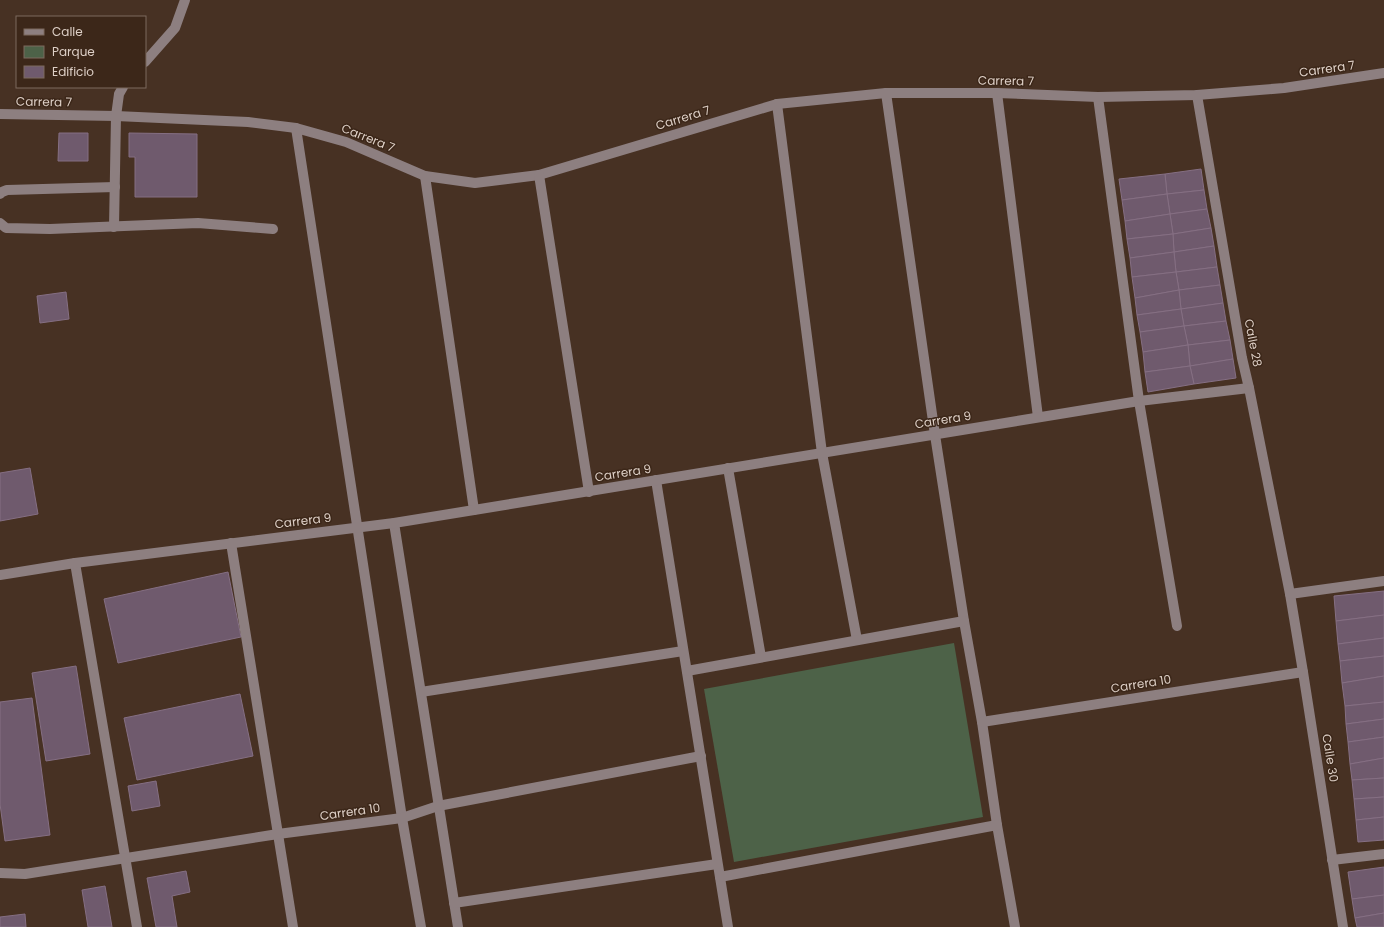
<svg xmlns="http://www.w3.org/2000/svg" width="1384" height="927" font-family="Poppins,sans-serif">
	<rect width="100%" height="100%" fill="#473123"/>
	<polygon fill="#4d6248" points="954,643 983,817 734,862 704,689"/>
	<g fill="#6f5a6d" stroke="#856f83">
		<polygon points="59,133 88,133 88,161 58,161"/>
		<polygon points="129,133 197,134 197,197 135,197 135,157 129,157"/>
		<polygon points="1201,169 1204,190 1167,194 1165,174"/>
		<polygon points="1165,174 1167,194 1122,200 1119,179"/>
		<polygon points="1204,190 1207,209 1170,214 1167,194"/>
		<polygon points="1167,194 1170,214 1125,221 1122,200"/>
		<polygon points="1207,209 1211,228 1173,234 1170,214"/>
		<polygon points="1170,214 1173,234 1127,239 1125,221"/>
		<polygon points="1211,228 1214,246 1174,252 1173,234"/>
		<polygon points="1173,234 1174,252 1130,258 1127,239"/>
		<polygon points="1214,246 1217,267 1176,272 1174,252"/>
		<polygon points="1174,252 1176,272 1132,277 1130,258"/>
		<polygon points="1217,267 1220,285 1179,290 1176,272"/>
		<polygon points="1176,272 1179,290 1135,298 1132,277"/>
		<polygon points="1220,285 1223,303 1181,309 1179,290"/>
		<polygon points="1179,290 1181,309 1137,315 1135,298"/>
		<polygon points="66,292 69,319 40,323 37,296"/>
		<polygon points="1223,303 1226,321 1184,326 1181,309"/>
		<polygon points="1181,309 1184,326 1140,332 1137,315"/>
		<polygon points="1226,321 1230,340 1188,345 1184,326"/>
		<polygon points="1184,326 1188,345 1143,352 1140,332"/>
		<polygon points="1230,340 1233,359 1190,366 1188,345"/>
		<polygon points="1188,345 1190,366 1145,372 1143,352"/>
		<polygon points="1233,359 1236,378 1194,384 1190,366"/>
		<polygon points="1190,366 1194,384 1148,392 1145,372"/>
		<polygon points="30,468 38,514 0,521 0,473"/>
		<polygon points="228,572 241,637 118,663 104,599"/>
		<polygon points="1384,591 1384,615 1336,621 1334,596"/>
		<polygon points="1384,615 1384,638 1338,644 1336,621"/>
		<polygon points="1384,638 1384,656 1340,661 1338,644"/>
		<polygon points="1384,656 1384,676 1342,683 1340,661"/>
		<polygon points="76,666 90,754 46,761 32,673"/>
		<polygon points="1384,676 1384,702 1345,706 1342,683"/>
		<polygon points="240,694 253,756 137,780 124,718"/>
		<polygon points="32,698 50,835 5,841 0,804 0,702"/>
		<polygon points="1384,702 1384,719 1346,724 1345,706"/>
		<polygon points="1384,719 1384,737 1348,742 1346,724"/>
		<polygon points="1384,737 1384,758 1350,764 1348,742"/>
		<polygon points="1384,758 1384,778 1352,780 1350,764"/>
		<polygon points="1384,778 1384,797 1354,799 1352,780"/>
		<polygon points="156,781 160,806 132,811 128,786"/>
		<polygon points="1384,797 1384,817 1356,820 1354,799"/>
		<polygon points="1384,817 1384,840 1358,842 1356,820"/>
		<polygon points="1384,867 1384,895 1352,899 1348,872"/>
		<polygon points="186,871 190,892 172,896 177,927 156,927 147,878"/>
		<polygon points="105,886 112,927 88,927 82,890"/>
		<polygon points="1384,895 1384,913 1355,918 1352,899"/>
		<polygon points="1384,913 1384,927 1357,927 1355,918"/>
		<polygon points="25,914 26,927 0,927 0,917"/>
	</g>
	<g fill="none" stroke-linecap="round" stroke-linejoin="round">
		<g stroke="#8d7f80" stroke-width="10">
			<polyline points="145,62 175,28 185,0"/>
			<polyline points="886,93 935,435 964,621 982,722 997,825 1015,927"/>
			<polyline points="997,93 1038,417"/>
			<polyline points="1197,95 1242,358 1249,388 1290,594 1303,672 1343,927"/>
			<polyline points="1098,97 1139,401 1177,626"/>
			<polyline points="777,104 822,453 857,640"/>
			<polyline points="0,114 116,116 248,122 296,128 346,142 425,176 475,183 539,175 777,104 886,93 997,93 1098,97 1197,95 1284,88 1384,73"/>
			<polyline points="296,128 402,818 421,927"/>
			<polyline points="539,175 589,492"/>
			<polyline points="425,176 474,510"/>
			<polyline points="0,194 2,192 7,190 115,187"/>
			<polyline points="0,223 6,228 50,229 198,223 273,229"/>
			<polyline points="114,227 116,116 119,94 123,87"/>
			<polyline points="728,468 761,657"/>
			<polyline points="656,480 728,927"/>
			<polyline points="394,523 458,927"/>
			<polyline points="231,543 293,927"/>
			<polyline points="75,563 137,927"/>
			<polyline points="0,575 75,563 394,523 474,510 1139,401 1249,388"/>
			<polyline points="1290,594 1384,581"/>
			<polyline points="687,671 964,621"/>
			<polyline points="421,692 683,651"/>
			<polyline points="982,722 1303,672"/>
			<polyline points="1332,860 1384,854"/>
			<polyline points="0,873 25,874 278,834 402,818 438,806 701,756"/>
			<polyline points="720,877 997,825"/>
			<polyline points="454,903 717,864"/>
		</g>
	</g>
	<g text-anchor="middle" stroke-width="3" stroke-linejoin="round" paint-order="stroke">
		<g font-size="12" fill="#ddcfc6" stroke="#3c2719">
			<text transform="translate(1327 69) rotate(-8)" y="4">Carrera 7</text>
			<text transform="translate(1006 81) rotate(1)" y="4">Carrera 7</text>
			<text transform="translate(44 102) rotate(1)" y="4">Carrera 7</text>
			<text transform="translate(683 118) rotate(-17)" y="4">Carrera 7</text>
			<text transform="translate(368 138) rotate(22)" y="4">Carrera 7</text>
			<text transform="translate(1253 343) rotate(79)" y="4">Calle 28</text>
			<text transform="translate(943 420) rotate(-9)" y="4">Carrera 9</text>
			<text transform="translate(623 473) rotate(-9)" y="4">Carrera 9</text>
			<text transform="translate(303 521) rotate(-7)" y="4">Carrera 9</text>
			<text transform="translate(1141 684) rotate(-9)" y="4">Carrera 10</text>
			<text transform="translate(1330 758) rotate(81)" y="4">Calle 30</text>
			<text transform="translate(350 812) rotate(-8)" y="4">Carrera 10</text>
		</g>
	</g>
	<rect x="16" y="16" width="130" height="72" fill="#3c2719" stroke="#7c6a5e"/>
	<rect x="24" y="29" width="20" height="6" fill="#8d7f80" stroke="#7c6a5e"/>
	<text x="52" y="36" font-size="12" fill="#ddcfc6">Calle</text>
	<rect x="24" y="46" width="20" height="12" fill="#4d6248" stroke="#7c6a5e"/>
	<text x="52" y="56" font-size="12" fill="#ddcfc6">Parque</text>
	<rect x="24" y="66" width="20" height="12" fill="#6f5a6d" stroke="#7c6a5e"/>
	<text x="52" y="76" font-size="12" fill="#ddcfc6">Edificio</text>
</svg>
